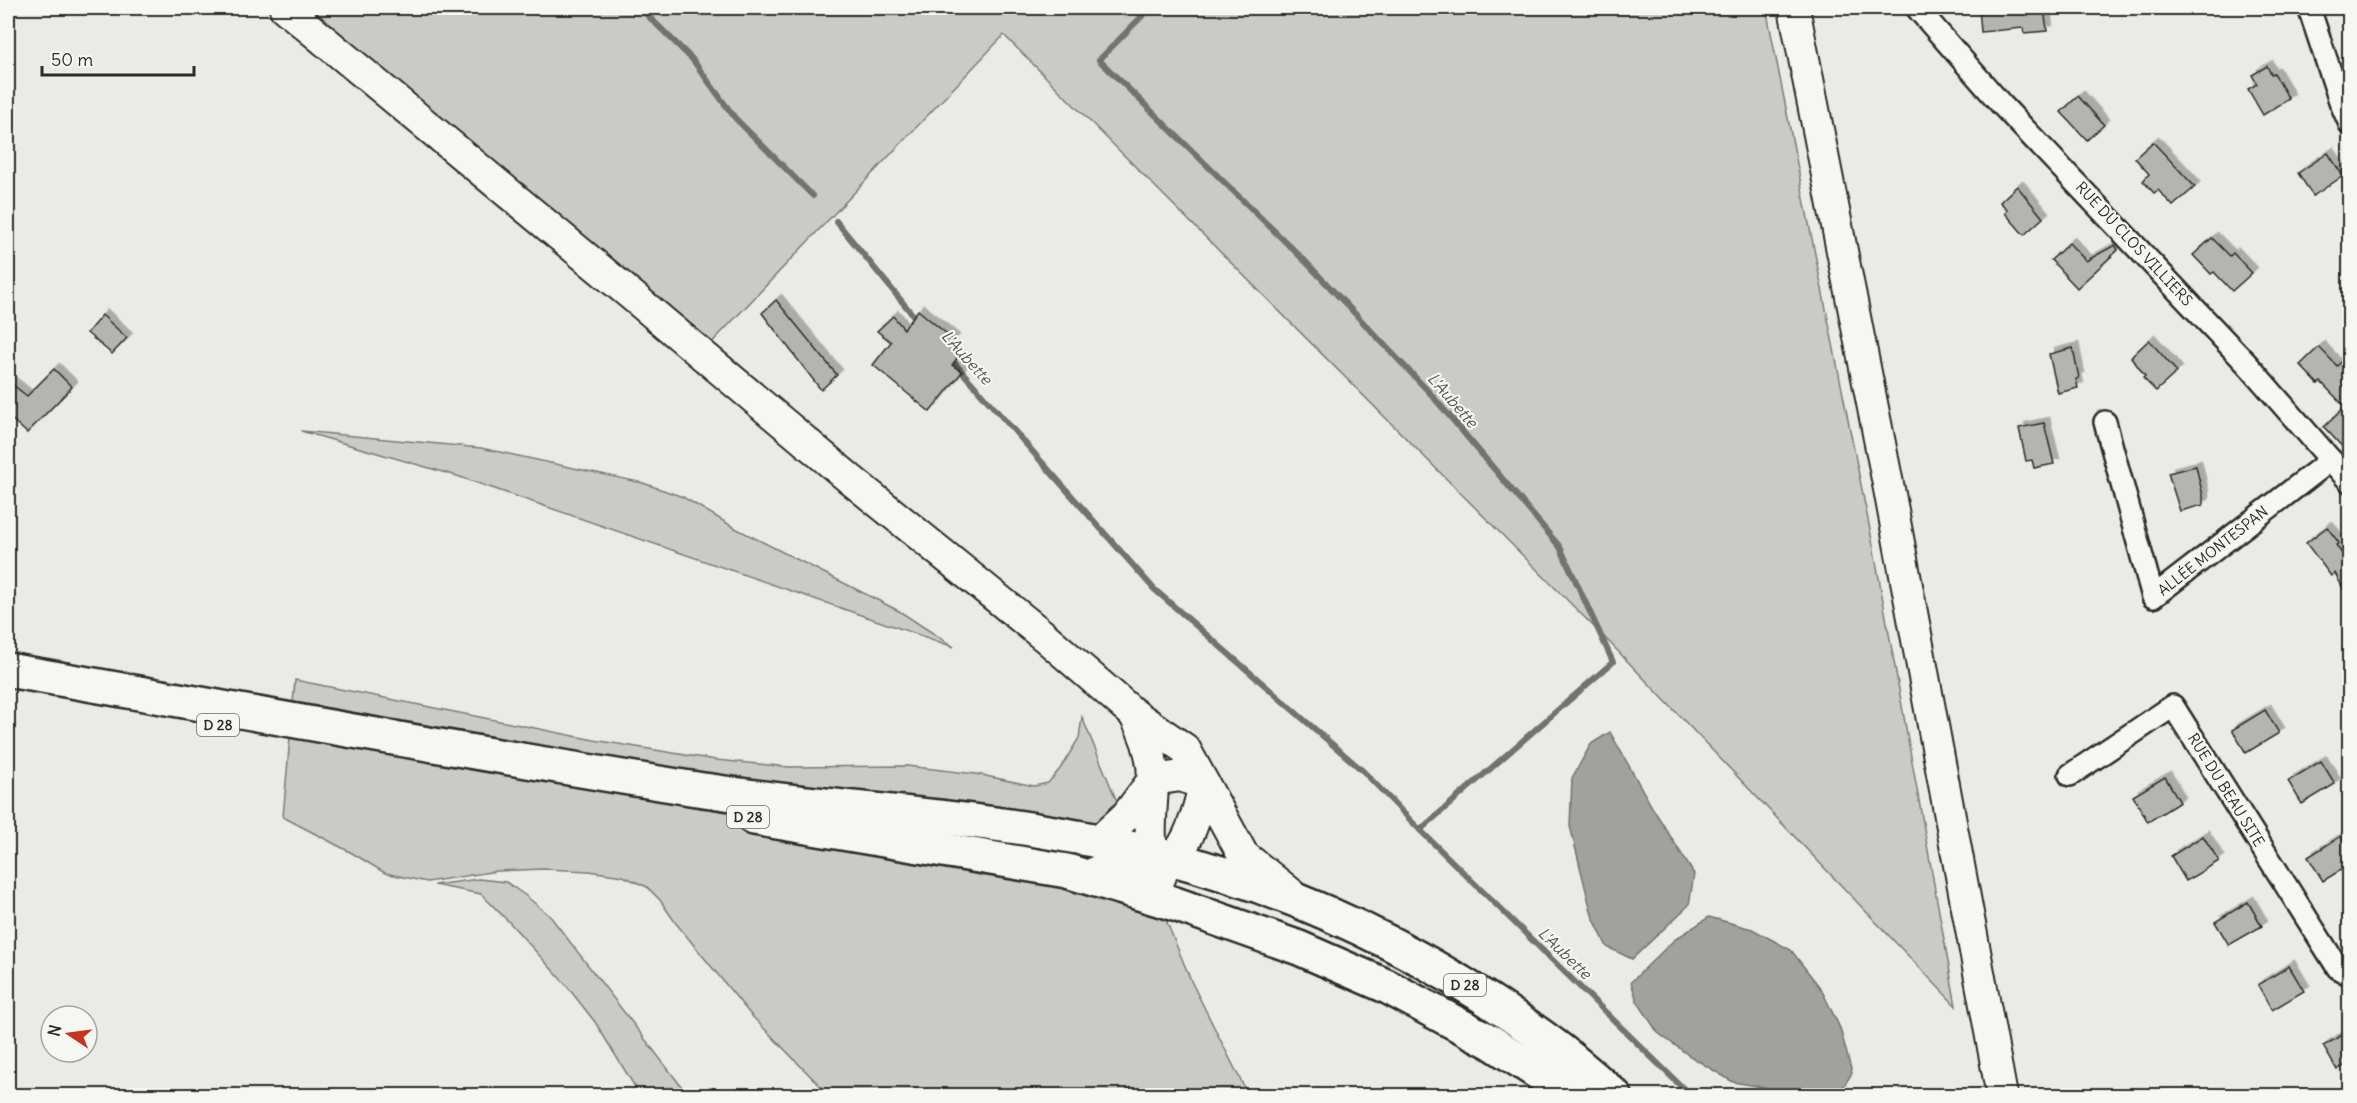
<svg xmlns="http://www.w3.org/2000/svg" width="2357" height="1103" font-family="Delius,sans-serif">
	<defs>
		<filter id="shadow"><feDropShadow dx="5.5" dy="-5.5" stdDeviation="0" flood-color="#0004"/></filter>
	</defs>
	<rect width="100%" height="100%" fill="#eaeae6"/>
	<filter id="ink" filterUnits="userSpaceOnUse"><feTurbulence type="fractalNoise" baseFrequency=".0167" numOctaves="2"/><feDisplacementMap in="SourceGraphic" scale="12" xChannelSelector="R" yChannelSelector="G"/><feConvolveMatrix kernelMatrix="1 2 1 2 8 2 1 2 1" color-interpolation-filters="sRGB"/></filter>
	<g filter="url(#ink)">
		<g fill="#cacac7" stroke="#7a7a79" stroke-width="1.5">
			<polygon points="295,8 1766,8 1873,545 1956,1006 1612,645 1004,35 701,354"/>
			<polygon points="301,431 481,448 643,483 683,497 735,528 899,611 954,647 457,476"/>
			<polygon points="295,680 594,740 716,760 790,767 907,766 976,774 1034,786 1048,783 1060,769 1079,738 1082,717 1192,983 1248,1095 829,1095 750,1014 675,922 660,900 647,887 623,876 589,871 544,869 497,871 427,882 385,873 352,853 283,817"/>
			<polygon points="479,879 506,882 526,896 550,916 688,1095 640,1095 595,1022 566,985 510,923 481,894 434,885"/>
		</g>
		<g fill="#a1a19e" stroke="#727270" stroke-width="1.5">
			<polygon points="1610,732 1652,807 1694,874 1689,905 1632,959 1607,947 1592,915 1570,826 1572,778 1591,744"/>
			<polygon points="1709,917 1752,929 1791,950 1821,989 1840,1028 1852,1073 1841,1091 1820,1095 1809,1095 1733,1082 1690,1056 1658,1033 1637,1001 1631,982 1674,940"/>
		</g>
		<g fill="none" stroke-linecap="round" stroke-linejoin="round">
			<g stroke="#727270" stroke-width="6">
				<polyline points="640,8 692,59 735,118 813,196"/>
				<polyline points="1150,8 1099,60 1306,262 1430,393 1560,547 1613,662 1420,830"/>
				<polyline points="836,221 917,320"/>
				<polyline points="949,357 1154,589 1363,771 1420,830 1691,1096"/>
			</g>
		</g>
		<g fill="#b4b4b1" stroke="#2b2b2b" stroke-width="1.5" filter="url(#shadow)">
			<polygon points="1979,8 2044,8 2047,31 2024,33 2023,28 1981,32"/>
			<polygon points="2267,66 2271,74 2274,73 2289,99 2263,115 2248,89 2257,84 2252,75"/>
			<polygon points="2078,96 2104,125 2087,140 2061,112"/>
			<polygon points="2153,142 2195,187 2173,206 2158,190 2154,193 2143,181 2149,174 2135,158"/>
			<polygon points="2328,153 2343,176 2313,196 2298,173"/>
			<polygon points="2017,186 2043,218 2024,235 2005,213 2008,210 2000,202"/>
			<polygon points="2212,238 2230,256 2233,253 2252,273 2232,291 2214,272 2211,274 2193,255"/>
			<polygon points="2069,243 2086,261 2115,245 2118,250 2077,288 2051,260"/>
			<polygon points="776,300 837,375 821,390 762,313"/>
			<polygon points="918,310 954,340 950,344 954,348 952,351 958,357 952,365 962,372 930,412 873,365 891,342 877,331 893,316 904,329"/>
			<polygon points="102,315 127,338 112,354 87,333"/>
			<polygon points="2149,340 2177,372 2156,391 2143,378 2145,376 2131,357"/>
			<polygon points="2319,347 2337,366 2341,362 2349,372 2349,454 2324,427 2345,407 2321,382 2318,384 2300,365"/>
			<polygon points="2073,348 2079,378 2076,379 2078,388 2058,393 2049,354"/>
			<polygon points="54,369 72,387 27,433 8,416 8,381 27,396"/>
			<polygon points="2044,423 2054,464 2034,468 2032,460 2026,461 2019,428"/>
			<polygon points="2196,466 2203,496 2203,505 2180,511 2168,473"/>
			<polygon points="2327,527 2339,543 2336,545 2349,564 2349,600 2335,573 2331,576 2306,543"/>
			<polygon points="2265,710 2279,733 2246,753 2232,730"/>
			<polygon points="2321,761 2335,784 2302,804 2288,781"/>
			<polygon points="2165,777 2180,802 2148,822 2133,796"/>
			<polygon points="2203,836 2219,861 2186,881 2171,856"/>
			<polygon points="2341,836 2349,850 2349,865 2323,881 2308,857"/>
			<polygon points="2248,902 2262,926 2229,945 2215,922"/>
			<polygon points="2289,966 2304,991 2272,1010 2258,985"/>
			<polygon points="2349,1031 2349,1063 2337,1070 2323,1046"/>
		</g>
		<g fill="none" stroke-linecap="round" stroke-linejoin="round">
			<defs>
				<g id="street">
					<polyline points="1917,8 2001,104 2248,365 2350,482"/>
					<polyline points="2309,8 2340,101 2350,124"/>
					<polyline points="2105,422 2153,597 2331,460"/>
					<polyline points="2070,775 2173,706 2338,968 2350,975"/>
				</g>
				<g id="secondary">
					<polyline points="285,8 636,299 850,479 1045,637 1134,714 1185,749 1243,855 1289,892"/>
					<polyline points="1794,8 1889,489 2002,1096"/>
					<path d="M 1134,714 C 1146,735 1153,755 1153,780 C 1153,813 1144,845 1161,876"/>
					<path d="M 1097,871 C 1172,886 1189,850 1204,785 L 1181,776 L 1153,780 L 1126,816 L 1099,841"/>
				</g>
				<g id="primary">
					<path d="M 8,670 C 233,709 458,751 684,787 C 807,807 932,812 1054,833 C 1238,863 1406,935 1556,1047 C 1576,1062 1595,1079 1615,1096"/>
					<polyline points="754,818 1067,871 1175,904 1299,948 1386,986 1491,1042 1574,1096"/>
				</g>
			</defs>
			<use href="#street" stroke="#2b2b2b" stroke-width="26"/>
			<use href="#secondary" stroke="#2b2b2b" stroke-width="34"/>
			<use href="#primary" stroke="#2b2b2b" stroke-width="38"/>
			<use href="#street" stroke="#f6f6f2" stroke-width="21"/>
			<use href="#secondary" stroke="#f6f6f2" stroke-width="30"/>
			<use href="#primary" stroke="#f6f6f2" stroke-width="33"/>
		</g>
	</g>
	<g text-anchor="middle" stroke-width="4.5" stroke-linejoin="round" paint-order="stroke">
		<g fill="#f6f6f2" stroke="#686867" stroke-width="1.5">
			<rect x="197" y="714" width="42" height="22" rx="4.5"/>
			<rect x="727" y="806" width="42" height="22" rx="4.5"/>
			<rect x="1444" y="974" width="42" height="22" rx="4.5"/>
		</g>
		<g font-size="14" font-weight="bold" fill="#2b2b2b">
			<text x="218" y="730">D 28</text>
			<text x="748" y="822">D 28</text>
			<text x="1465" y="990">D 28</text>
		</g>
		<g font-size="15" fill="#2b2b2b" stroke="#f6f6f2">
			<text transform="translate(2134 244) rotate(47)" y="5">RUE DU CLOS VILLIERS</text>
			<text transform="translate(2213 551) rotate(-38)" y="5">ALLÉE MONTESPAN</text>
			<text transform="translate(2226 790) rotate(58)" y="5">RUE DU BEAU SITE</text>
		</g>
		<g font-size="16" font-style="italic" fill="#545453" stroke="#f6f6f2">
			<text transform="translate(967 357) rotate(48)" y="6">L'Aubette</text>
			<text transform="translate(1453 400) rotate(49)" y="6">L'Aubette</text>
			<text transform="translate(1565 953) rotate(44)" y="6">L'Aubette</text>
		</g>
	</g>
	<rect width="2357" height="1103" fill="none" stroke="#f6f6f2" stroke-width="30"/>
	<rect x="15" y="15" width="2327" height="1073" fill="none" stroke="#2b2b2b" stroke-width="2" filter="url(#ink)"/>
	<g transform="translate(69 1034) rotate(283)"><circle r="28" fill="#f6f6f2" stroke="#a5a5a2" stroke-width="1.5"/>
	<path d="M0-4.5L10 22L0 15L-10 22Z" fill="#c8321e"/>
	<text y="-9" font-size="16" font-weight="bold" text-anchor="middle" fill="#2b2b2b">N</text>
	</g>
	<path d="M42 66v9h152v-9" fill="none" stroke="#2b2b2b" stroke-width="3"/>
	<text x="51" y="66" font-size="18" fill="#2b2b2b" stroke="#f6f6f2" stroke-width="4.5" paint-order="stroke">50 m</text>
</svg>
